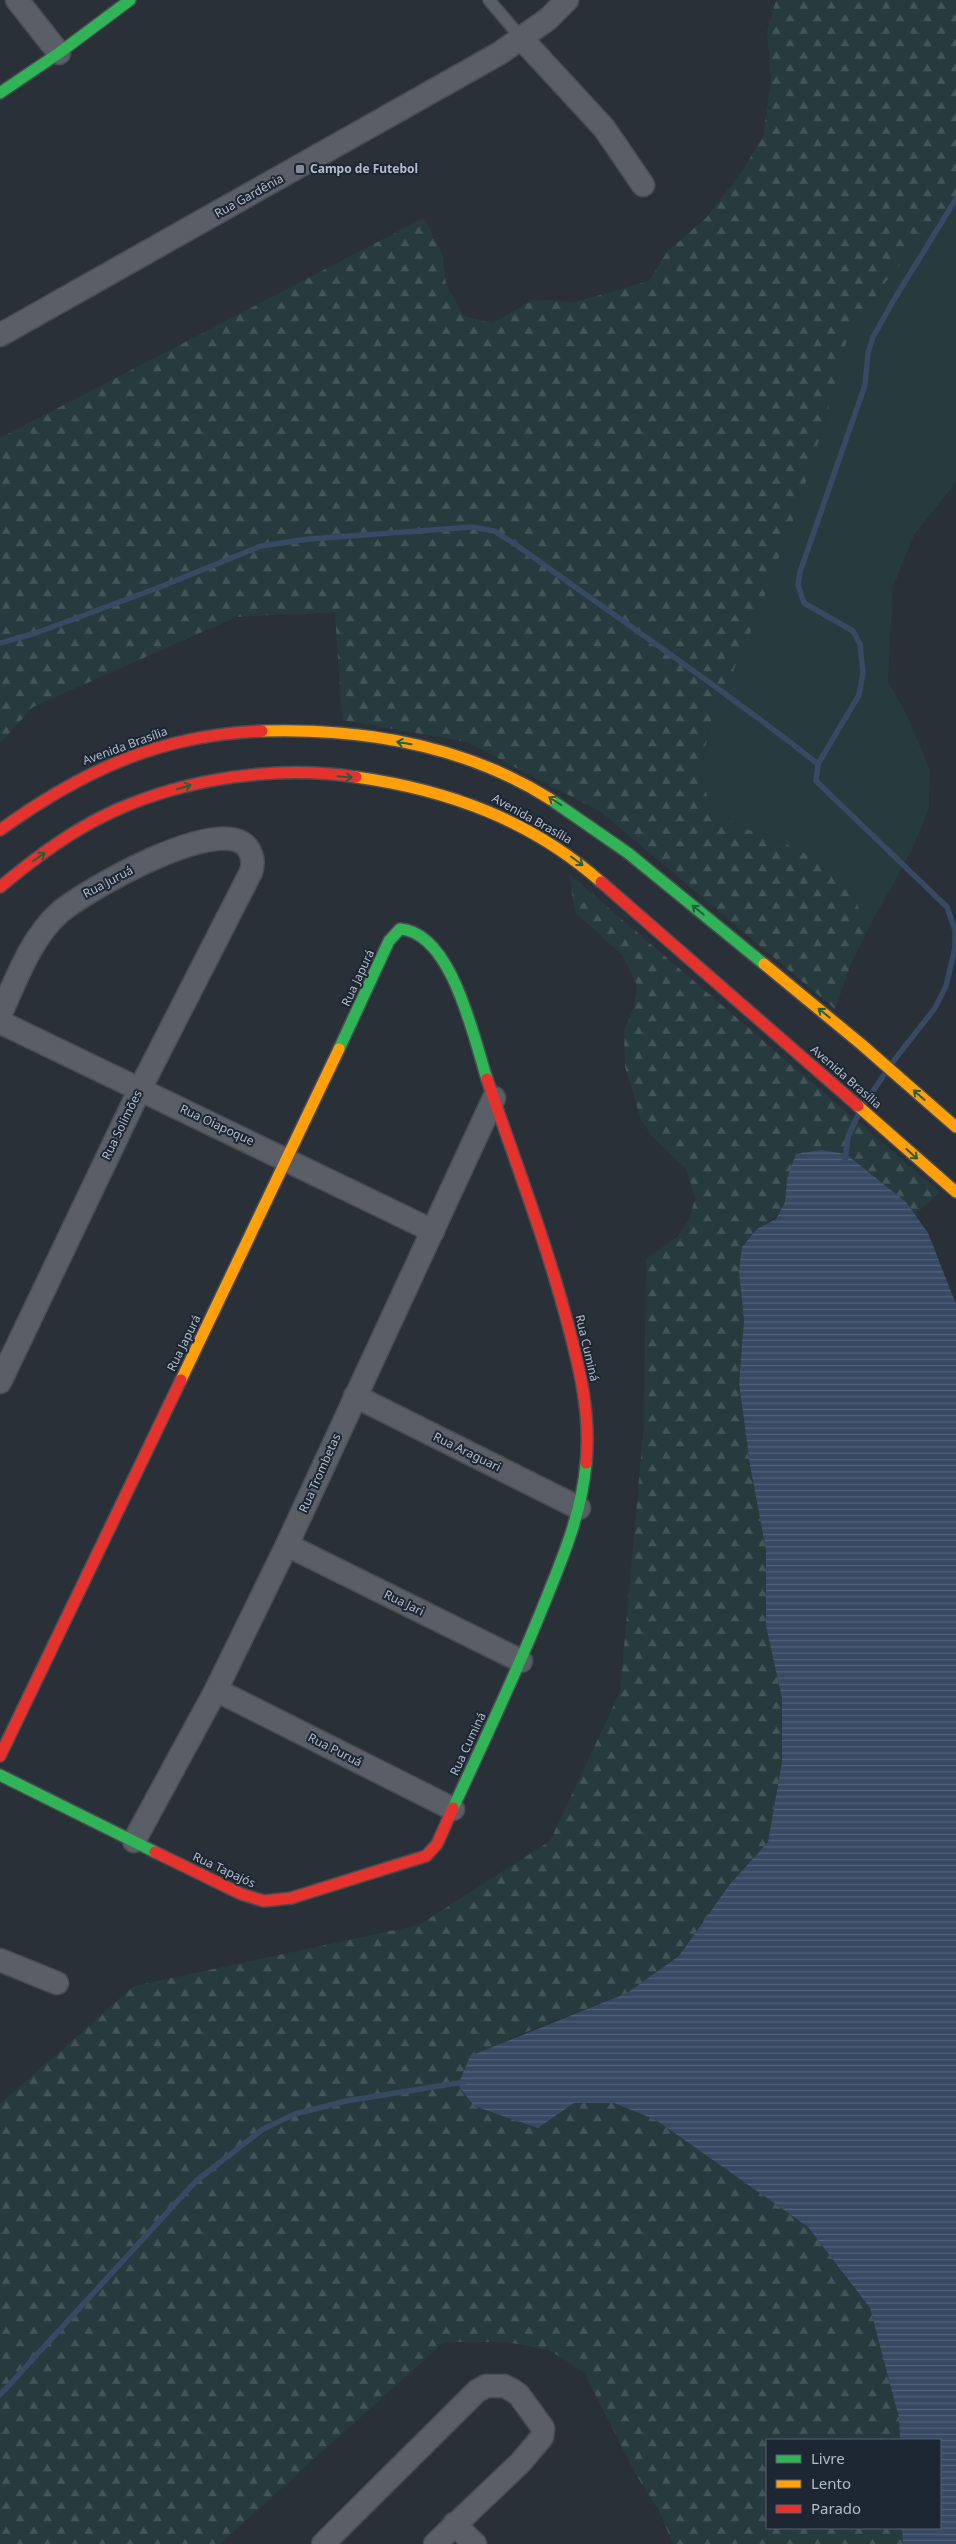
<svg xmlns="http://www.w3.org/2000/svg" width="956" height="2544" font-family="'Noto Sans',sans-serif">
	<defs>
		<pattern id="forest-firs" width="22" height="20" patternUnits="userSpaceOnUse" patternTransform="scale(1.25)"><rect width="22" height="20" fill="#273a3e"/><path d="M5 1l3.5 6h-7zM16 11l3.5 6h-7z" fill="#445559"/></pattern>
		<pattern id="water-rules" width="6" height="5" patternUnits="userSpaceOnUse" patternTransform="scale(1.25)"><rect width="6" height="5" fill="#384963"/><path d="M0 2.5h6" fill="none" stroke="#526178"/></pattern>
	</defs>
	<rect width="100%" height="100%" fill="#2a3038"/>
	<polygon fill="#273a3e" points="956,206 956,482 914,535 893,587 888,682 906,713 930,770 929,808 912,850 868,929 843,872 770,836 742,828 711,806 700,776 710,723 752,629 824,424 847,340 885,283 922,238"/>
	<g fill="url(#forest-firs)">
		<polygon points="776,0 956,0 956,206 922,238 885,283 847,340 824,424 798,507 752,629 710,723 700,776 711,806 742,828 770,836 843,872 868,929 852,961 835,1009 601,812 467,742 342,720 335,612 236,617 33,707 0,743 0,438 424,218 442,254 446,284 464,316 493,323 533,300 576,302 649,281 667,252 707,217 743,170 763,136 771,81 767,32"/>
		<path d="M 569,874 L 940,1192 L 915,1214 L 906,1202 L 846,1154 L 787,1179 C 785,1208 783,1215 757,1229 L 741,1300 L 744,1320 L 739,1383 L 750,1465 L 766,1550 L 766,1626 L 782,1698 L 782,1762 L 768,1842 L 730,1884 L 679,1956 L 627,1993 L 508,2039 L 474,2106 L 538,2128 L 574,2103 L 614,2103 L 656,2120 L 808,2227 L 870,2308 L 899,2418 L 900,2440 L 767,2440 L 767,2528 L 902,2528 L 903,2544 L 673,2544 L 659,2511 L 635,2473 L 584,2372 L 549,2350 L 506,2342 L 444,2342 L 220,2544 L 0,2544 L 0,2104 L 134,1986 L 419,1925 L 550,1841 L 620,1692 L 644,1423 L 646,1259 L 677,1237 L 690,1218 L 695,1197 L 686,1169 L 652,1136 L 641,1120 L 625,1067 L 624,1031 L 633,1010 L 637,985 L 623,956 L 575,912 Z"/>
	</g>
	<polygon fill="url(#water-rules)" points="821,1150 846,1154 906,1202 928,1233 956,1304 956,2544 903,2544 902,2528 940,2528 940,2440 900,2440 899,2418 870,2308 808,2227 656,2120 614,2103 574,2103 538,2128 474,2106 458,2085 470,2056 627,1993 679,1956 730,1884 768,1842 782,1762 782,1698 766,1626 766,1550 750,1465 739,1383 744,1320 739,1271 742,1247 757,1229 776,1219 785,1202 787,1179 796,1154"/>
	<g fill="none" stroke-linecap="round" stroke-linejoin="round">
		<g stroke="#384963" stroke-width="5.5">
			<path d="M 0,643 L 36,633 L 160,587 L 261,546 L 309,539 L 473,527 L 494,531 L 515,544 C 616,617 720,687 818,764"/>
			<polyline points="892,1063 935,1008 946,986 955,948 955,930 947,907 816,781 818,764 859,695 863,673 860,644 853,631 804,603 798,585 800,572 865,385 868,353 873,337 895,298 956,199"/>
			<polyline points="865,1103 884,1075"/>
			<polyline points="845,1161 848,1137 858,1115"/>
			<polyline points="0,2395 196,2181 263,2129 295,2114 346,2101 464,2082"/>
		</g>
		<defs>
			<polyline id="lane" points="489,0 522,39"/>
			<g id="street">
				<polyline points="17,0 59,53"/>
				<polyline points="522,39 604,128 643,185"/>
				<polyline points="0,335 500,53 548,19 567,0"/>
				<path d="M 0,1015 C 16,981 30,939 59,913 C 84,891 220,813 247,847 C 253,855 254,863 251,872 L 140,1089 L 0,1382"/>
				<polyline points="0,1022 433,1231"/>
				<polyline points="355,1396 579,1508"/>
				<polyline points="287,1545 521,1661"/>
				<polyline points="216,1690 453,1809"/>
				<polyline points="134,1841 216,1690 287,1545 494,1098"/>
				<polyline points="0,1960 57,1983"/>
				<polyline points="454,2524 475,2544"/>
				<polyline points="323,2544 477,2391 486,2386 504,2386 512,2390 519,2395 543,2428 542,2437 521,2462 435,2544"/>
			</g>
			<g id="fast">
				<polyline points="0,93 59,53 130,0"/>
				<polyline points="550,799 628,853 764,964"/>
				<path d="M 339,1049 L 389,941 L 400,929 C 452,932 474,1039 487,1079"/>
				<polyline points="0,1775 155,1852"/>
				<path d="M 453,1808 C 484,1742 515,1676 542,1609 C 561,1562 582,1514 586,1463"/>
			</g>
			<g id="slow">
				<path d="M 262,731 C 363,728 464,745 550,799"/>
				<path d="M 356,777 C 448,790 531,820 601,882"/>
				<polyline points="764,964 861,1044 956,1127"/>
				<polyline points="858,1106 956,1192"/>
				<polyline points="181,1380 339,1049"/>
			</g>
			<g id="jam">
				<path d="M 0,830 C 82,771 159,735 262,731"/>
				<polyline points="601,882 858,1106"/>
				<path d="M 0,887 C 35,858 72,830 114,811 C 187,778 277,765 356,777"/>
				<path d="M 487,1079 C 515,1161 546,1241 568,1325 C 580,1370 591,1416 586,1463"/>
				<polyline points="0,1756 181,1380"/>
				<polyline points="155,1852 241,1894 264,1901 291,1898 426,1856 437,1844 453,1808"/>
			</g>
		</defs>
		<use href="#lane" stroke="#484c53" stroke-width="14"/>
		<use href="#street" stroke="#484c53" stroke-width="25"/>
		<use href="#fast" stroke="#484c53" stroke-width="14"/>
		<use href="#slow" stroke="#484c53" stroke-width="14"/>
		<use href="#jam" stroke="#484c53" stroke-width="14"/>
		<use href="#lane" stroke="#5a5e66" stroke-width="11"/>
		<use href="#street" stroke="#5a5e66" stroke-width="22"/>
		<use href="#fast" stroke="#30b455" stroke-width="11"/>
		<use href="#slow" stroke="#ff9f0a" stroke-width="11"/>
		<use href="#jam" stroke="#e5322d" stroke-width="11"/>
	</g>
	<defs><path id="oneway-shaft" d="M-6 0H5M1.5-3L5.5 0L1.5 3" fill="none" stroke-width="1.6" stroke-linecap="round" stroke-linejoin="round" transform="scale(1.25)"/></defs>
	<g stroke="#255f41">
		<use href="#oneway-shaft" transform="translate(404 743) rotate(-170)"/>
		<use href="#oneway-shaft" transform="translate(345 777) rotate(5)"/>
		<use href="#oneway-shaft" transform="translate(184 787) rotate(-17)"/>
		<use href="#oneway-shaft" transform="translate(555 801) rotate(-147)"/>
		<use href="#oneway-shaft" transform="translate(39 857) rotate(-35)"/>
		<use href="#oneway-shaft" transform="translate(577 861) rotate(37)"/>
		<use href="#oneway-shaft" transform="translate(698 910) rotate(-141)"/>
		<use href="#oneway-shaft" transform="translate(824 1013) rotate(-141)"/>
		<use href="#oneway-shaft" transform="translate(919 1095) rotate(-139)"/>
		<use href="#oneway-shaft" transform="translate(912 1154) rotate(42)"/>
	</g>
	<rect fill="#848b96" stroke="#1d2633" stroke-width="2" x="295" y="164" width="10" height="10" rx="2.5"/>
	<g text-anchor="middle" stroke-width="4" stroke-linejoin="round" paint-order="stroke">
		<g font-size="12" font-weight="bold" fill="#b4bcc9" stroke="#1d2633" text-anchor="start">
			<text x="310" y="173">Campo de Futebol</text>
		</g>
		<g font-size="12" fill="#b4bcc9" stroke="#1d2633">
			<text transform="translate(249 196) rotate(-29)" y="4">Rua Gardênia</text>
			<text transform="translate(125 746) rotate(-20)" y="4">Avenida Brasília</text>
			<text transform="translate(532 819) rotate(29)" y="4">Avenida Brasília</text>
			<text transform="translate(108 882) rotate(-28)" y="4">Rua Juruá</text>
			<text transform="translate(358 978) rotate(-65)" y="4">Rua Japurá</text>
			<text transform="translate(846 1077) rotate(41)" y="4">Avenida Brasília</text>
			<text transform="translate(122 1125) rotate(-64)" y="4">Rua Solimões</text>
			<text transform="translate(217 1125) rotate(25)" y="4">Rua Oiapoque</text>
			<text transform="translate(184 1343) rotate(-64)" y="4">Rua Japurá</text>
			<text transform="translate(587 1348) rotate(77)" y="4">Rua Cuminá</text>
			<text transform="translate(467 1452) rotate(26)" y="4">Rua Araguari</text>
			<text transform="translate(320 1473) rotate(-66)" y="4">Rua Trombetas</text>
			<text transform="translate(404 1603) rotate(26)" y="4">Rua Jari</text>
			<text transform="translate(468 1744) rotate(-65)" y="4">Rua Cuminá</text>
			<text transform="translate(335 1750) rotate(27)" y="4">Rua Puruá</text>
			<text transform="translate(224 1870) rotate(25)" y="4">Rua Tapajós</text>
		</g>
	</g>
	<rect x="766" y="2439" width="175" height="90" fill="#1d2633" stroke="#59626f"/>
	<rect x="776" y="2455" width="25" height="8" fill="#30b455" stroke="#59626f"/>
	<text x="811" y="2464" font-size="15" fill="#b4bcc9">Livre</text>
	<rect x="776" y="2480" width="25" height="8" fill="#ff9f0a" stroke="#59626f"/>
	<text x="811" y="2489" font-size="15" fill="#b4bcc9">Lento</text>
	<rect x="776" y="2505" width="25" height="8" fill="#e5322d" stroke="#59626f"/>
	<text x="811" y="2514" font-size="15" fill="#b4bcc9">Parado</text>
</svg>
